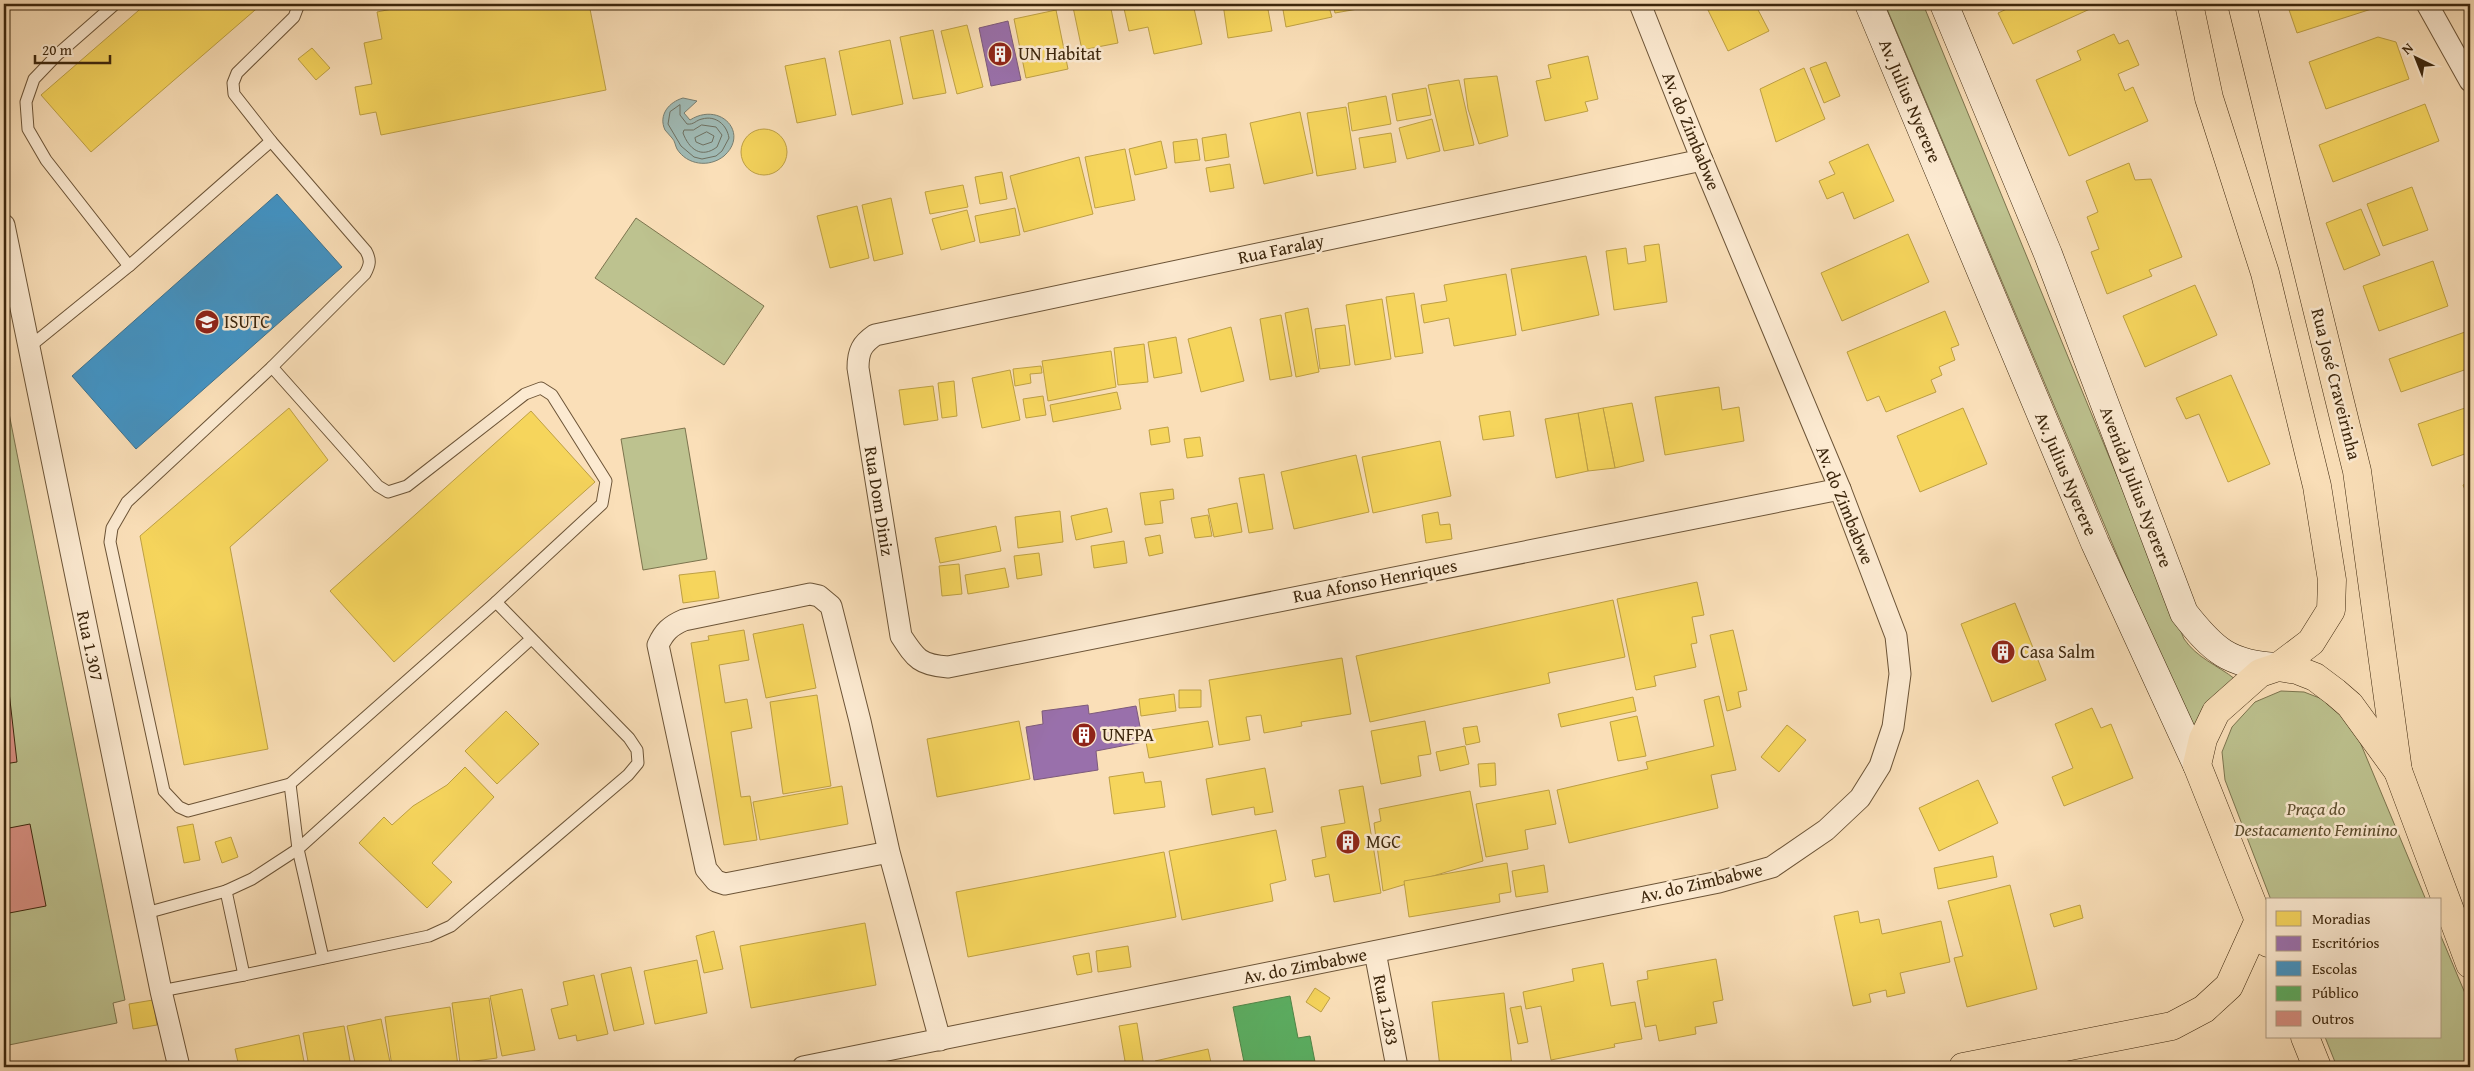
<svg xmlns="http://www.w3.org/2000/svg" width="2474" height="1071" font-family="'Gentium Book Plus',serif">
	<rect width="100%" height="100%" fill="#fadfb8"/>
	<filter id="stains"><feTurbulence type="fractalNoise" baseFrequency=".004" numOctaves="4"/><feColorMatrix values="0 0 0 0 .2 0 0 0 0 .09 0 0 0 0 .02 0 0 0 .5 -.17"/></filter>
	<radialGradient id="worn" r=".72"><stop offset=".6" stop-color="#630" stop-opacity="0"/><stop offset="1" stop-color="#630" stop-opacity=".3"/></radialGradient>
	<g fill="#bdc28f" stroke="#7c744e">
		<path d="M 1885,4 L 1923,4 L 2184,639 C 2197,658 2217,665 2235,679 L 2194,731 L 2190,728 Z"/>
		<polygon points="636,218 764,306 724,365 595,278"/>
		<polygon points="4,388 125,1000 113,1003 117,1023 4,1046"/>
		<polygon points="685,428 707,559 643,570 621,439"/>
		<polygon points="2281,691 2304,692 2330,702 2355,730 2426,900 2271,900 2225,780 2222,752 2232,727 2255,702"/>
		<polygon points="2440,934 2470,1005 2470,1067 2337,1067 2325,1037 2440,1037"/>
	</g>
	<path fill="#a0bbb6" stroke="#787f72" d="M 683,98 L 697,101 L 684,113 L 690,120 C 720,101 750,133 724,156 C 709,168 687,165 677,149 C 675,145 675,141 672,138 C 670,135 667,133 665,130 C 658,115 669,102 683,98 Z"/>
	<g fill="#f6d55c" stroke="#bea044">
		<polygon points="146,4 262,4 91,152 41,95"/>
		<polygon points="417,4 589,4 606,90 381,135 376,112 360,115 355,87 372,84 364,43 382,39 377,12"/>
		<polygon points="1091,4 1110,4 1118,43 1082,50 1073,7"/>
		<polygon points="1123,4 1193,4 1202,44 1154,54 1148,27 1129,31"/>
		<polygon points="1223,4 1267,4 1272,31 1228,38"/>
		<polygon points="1282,4 1328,4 1332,17 1286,27"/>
		<polygon points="1333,4 1386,4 1335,13"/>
		<polygon points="1716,4 1755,4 1769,31 1728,51 1707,8"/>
		<polygon points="2018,4 2101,4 2013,44 1998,13"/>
		<polygon points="2287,4 2387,4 2297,33"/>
		<polygon points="1056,10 1068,69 1026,78 1014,19"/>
		<polygon points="967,25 983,87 957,94 941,31"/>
		<polygon points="933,30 946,93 913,99 900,37"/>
		<polygon points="2114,34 2119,44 2128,40 2139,65 2118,74 2125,91 2133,87 2148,121 2069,156 2036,80 2081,60 2077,51"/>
		<polygon points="2378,37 2396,42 2409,79 2326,109 2309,62"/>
		<polygon points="890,40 903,104 852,115 839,51"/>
		<polygon points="312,48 330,68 316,80 298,59"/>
		<polygon points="1588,56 1598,99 1585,102 1588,111 1545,121 1536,81 1551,78 1548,65"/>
		<polygon points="825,58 836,115 797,123 785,66"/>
		<polygon points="1826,62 1840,96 1824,103 1810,68"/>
		<polygon points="1804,68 1825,119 1776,142 1760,89"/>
		<polygon points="1497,76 1508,136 1479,144 1468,109 1464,79"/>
		<polygon points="1459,80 1474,145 1444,151 1428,85"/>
		<polygon points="1426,88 1431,115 1397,121 1392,94"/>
		<polygon points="1386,96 1391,124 1352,131 1348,103"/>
		<polygon points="2425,104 2439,141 2333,182 2319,145"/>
		<polygon points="1346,107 1356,169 1317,176 1307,113"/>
		<polygon points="1300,112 1313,173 1264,184 1250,123"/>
		<polygon points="1432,119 1440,151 1407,159 1399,128"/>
		<circle cx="764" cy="152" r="23"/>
		<polygon points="1391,133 1396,162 1364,168 1359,138"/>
		<polygon points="1226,134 1229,157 1205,161 1202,138"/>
		<polygon points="1197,139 1200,160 1175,163 1173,142"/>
		<polygon points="1161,141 1167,168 1135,175 1129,149"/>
		<polygon points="1868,144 1894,201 1854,219 1843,192 1827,199 1819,181 1835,174 1829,162"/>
		<polygon points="1125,149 1135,200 1095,208 1085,157"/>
		<polygon points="1079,157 1093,214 1024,232 1010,176"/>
		<polygon points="2129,163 2135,180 2151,179 2182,257 2149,270 2152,276 2107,294 2091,252 2099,249 2087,217 2098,212 2086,181"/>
		<polygon points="1230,164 1234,188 1210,192 1206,168"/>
		<polygon points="1002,172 1007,199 980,204 975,177"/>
		<polygon points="963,185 968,207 930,214 925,192"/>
		<polygon points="2412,187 2428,230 2383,246 2367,204"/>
		<polygon points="891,198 903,254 874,261 862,205"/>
		<polygon points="857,206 869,258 830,268 817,216"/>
		<polygon points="1015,208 1020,235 980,243 975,216"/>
		<polygon points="2361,209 2380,255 2344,270 2326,223"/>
		<polygon points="967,210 975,241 941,250 932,219"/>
		<polygon points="1908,234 1929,282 1842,321 1821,273"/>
		<polygon points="1659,244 1667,302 1614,310 1606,251 1626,248 1628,264 1646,261 1644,246"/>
		<polygon points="1586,256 1599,315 1522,331 1511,269"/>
		<polygon points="2433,261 2448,306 2379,331 2363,286"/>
		<polygon points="1506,274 1516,335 1454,346 1449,318 1424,323 1421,305 1447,301 1444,285"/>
		<polygon points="2195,285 2217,335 2145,367 2123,316"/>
		<polygon points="1414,293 1423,353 1395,357 1386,297"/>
		<polygon points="1382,299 1391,359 1355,365 1346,305"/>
		<polygon points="1308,308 1319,372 1296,377 1285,313"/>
		<polygon points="1945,311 1959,345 1951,348 1955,360 1939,367 1942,375 1931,380 1936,392 1886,412 1879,396 1867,401 1847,352"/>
		<polygon points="1281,315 1292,376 1270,380 1260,319"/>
		<polygon points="1345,325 1350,365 1320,369 1315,329"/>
		<polygon points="1231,327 1244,381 1201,392 1188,339"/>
		<polygon points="2465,332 2470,346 2470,368 2401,392 2389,359"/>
		<polygon points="1176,337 1182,373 1154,378 1148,342"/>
		<polygon points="1144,344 1148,382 1118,385 1114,348"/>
		<polygon points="1111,351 1116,387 1048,401 1042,361"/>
		<polygon points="1041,366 1042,373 1030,374 1031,383 1015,386 1013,369"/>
		<polygon points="1010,370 1020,420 982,428 972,378"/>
		<polygon points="2231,375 2270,464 2228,482 2199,414 2186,419 2176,398"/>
		<polygon points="954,381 957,416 942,418 938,383"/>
		<polygon points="933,386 938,420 904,425 899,390"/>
		<polygon points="1719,387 1722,410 1739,407 1744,441 1665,455 1655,397"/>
		<polygon points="1117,392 1121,409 1053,422 1050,405"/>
		<polygon points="1043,396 1046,415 1026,418 1023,399"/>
		<polygon points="1632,403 1644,461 1615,468 1603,408"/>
		<polygon points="2468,407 2470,414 2470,452 2432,466 2418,424"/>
		<polygon points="289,408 328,460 230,547 268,749 184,765 140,536"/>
		<polygon points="1603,408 1615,468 1588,471 1578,413"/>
		<polygon points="1963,408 1987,464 1920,492 1897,436"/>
		<polygon points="531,411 595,482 394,662 330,591"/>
		<polygon points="1510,411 1514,436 1483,440 1479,416"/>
		<polygon points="1578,413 1588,471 1556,478 1545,419"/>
		<polygon points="1168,427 1170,442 1151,445 1149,430"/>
		<polygon points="1200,437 1203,456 1187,458 1184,439"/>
		<polygon points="1440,441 1451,496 1373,513 1362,457"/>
		<polygon points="1356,455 1369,512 1294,529 1281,472"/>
		<polygon points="1264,474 1273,529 1249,533 1239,478"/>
		<polygon points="2470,482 2470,502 2463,485"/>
		<polygon points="1173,489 1174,499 1160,501 1163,523 1145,525 1140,493"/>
		<polygon points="1237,503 1242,532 1214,537 1208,509"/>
		<polygon points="1107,508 1112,532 1076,540 1071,516"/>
		<polygon points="1060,511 1063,542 1018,548 1015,517"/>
		<polygon points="1438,512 1440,525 1450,524 1452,539 1426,543 1422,515"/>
		<polygon points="1208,515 1212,536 1195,538 1191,518"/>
		<polygon points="996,526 1001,551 940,563 935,538"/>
		<polygon points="1160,535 1163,553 1149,556 1145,538"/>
		<polygon points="1124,541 1127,563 1094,568 1091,546"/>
		<polygon points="1039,553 1042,575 1017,579 1014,556"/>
		<polygon points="959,564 962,594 942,596 939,566"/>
		<polygon points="1005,568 1009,587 968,594 965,575"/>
		<polygon points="715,571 719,598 683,603 679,575"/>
		<polygon points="1697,582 1704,615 1692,617 1697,643 1691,644 1696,667 1654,676 1656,686 1636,690 1617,599"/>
		<polygon points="1613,600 1625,657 1548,673 1550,683 1370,722 1356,656"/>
		<polygon points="2015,603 2046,680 1992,702 1961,624"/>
		<polygon points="803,624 816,688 766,698 753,634"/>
		<polygon points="744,630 749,660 719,665 725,703 747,699 752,728 731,732 741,797 750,796 757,840 724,845 691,643 709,640 708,636"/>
		<polygon points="1733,630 1747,690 1738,692 1741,707 1727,711 1710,635"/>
		<polygon points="1342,658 1351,714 1301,722 1302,726 1264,733 1261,715 1246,717 1250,740 1219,745 1209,680"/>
		<polygon points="1179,690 1201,690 1201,707 1179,708"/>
		<polygon points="1174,694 1176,711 1141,716 1139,699"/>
		<polygon points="817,695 831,786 783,794 770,702"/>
		<polygon points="1719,696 1736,770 1711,775 1718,808 1569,843 1557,790 1648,769 1646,762 1714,746 1704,700"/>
		<polygon points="1633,697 1636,711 1561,727 1558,714"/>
		<polygon points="2092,708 2101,728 2111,724 2133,778 2064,806 2052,777 2073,768 2055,724"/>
		<polygon points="506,711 539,744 497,784 465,751"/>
		<polygon points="1637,716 1646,756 1618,761 1610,722"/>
		<polygon points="1019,721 1030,779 937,797 927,739"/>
		<polygon points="1208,721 1213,747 1149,758 1144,731"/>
		<polygon points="1425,721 1431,754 1418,756 1421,776 1381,784 1371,731"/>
		<polygon points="1787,725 1806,740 1779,772 1761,757"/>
		<polygon points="1477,726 1480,742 1466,745 1463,728"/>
		<polygon points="1465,746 1469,764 1440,771 1436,752"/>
		<polygon points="1495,763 1496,785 1480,787 1478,764"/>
		<polygon points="465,767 494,797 432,863 452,882 427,908 359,843 384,817 392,825 413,806 447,785"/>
		<polygon points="1265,768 1273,812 1255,815 1254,807 1212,815 1206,779"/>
		<polygon points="1143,772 1145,783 1161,781 1165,807 1114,814 1109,777"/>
		<polygon points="1978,780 1998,823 1939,851 1919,808"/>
		<polygon points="842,786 848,824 760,840 753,802"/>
		<polygon points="1363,786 1381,893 1334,902 1329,874 1315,877 1312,860 1326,857 1321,827 1345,823 1339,790"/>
		<polygon points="1549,790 1556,824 1525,830 1528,849 1486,857 1476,804"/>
		<polygon points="1470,791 1483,861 1383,891 1374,823 1381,821 1379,809"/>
		<polygon points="193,824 200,860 184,863 177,827"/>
		<polygon points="1276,830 1286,880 1270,884 1273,901 1182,920 1169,851"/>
		<polygon points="231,837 238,857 222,863 215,842"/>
		<polygon points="1164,852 1176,917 968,957 956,892"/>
		<polygon points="1993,856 1997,877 1938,889 1934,868"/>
		<polygon points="1507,863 1511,892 1499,894 1500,902 1409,917 1404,881"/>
		<polygon points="1544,865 1548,892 1516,897 1512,871"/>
		<polygon points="2010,885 2037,989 1967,1007 1954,958 1963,956 1948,901"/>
		<polygon points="2080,905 2083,918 2054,927 2050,914"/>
		<polygon points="1858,911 1860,923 1879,919 1882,934 1941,921 1950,962 1900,973 1905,993 1887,997 1886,990 1869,994 1871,1002 1853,1006 1834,916"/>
		<polygon points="865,923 876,985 751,1008 740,946"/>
		<polygon points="714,931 723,969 704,973 696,936"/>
		<polygon points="1128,946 1131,967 1098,972 1096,951"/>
		<polygon points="1089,953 1092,972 1077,975 1073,956"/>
		<polygon points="1716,959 1723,1000 1713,1002 1717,1023 1695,1027 1696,1034 1659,1041 1656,1025 1645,1027 1637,981 1648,979 1647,971"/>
		<polygon points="697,960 707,1013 655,1024 644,971"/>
		<polygon points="1603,963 1611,1006 1635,1002 1642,1039 1614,1044 1615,1047 1551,1060 1541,1006 1526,1009 1523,992 1574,981 1572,969"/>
		<polygon points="631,967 644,1024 614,1031 601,974"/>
		<polygon points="594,975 608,1034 577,1041 576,1035 559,1039 551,1009 568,1005 563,982"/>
		<polygon points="1315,988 1330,998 1321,1012 1306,1002"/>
		<polygon points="522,989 535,1050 502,1056 490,996"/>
		<polygon points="1504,993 1512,1067 1440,1067 1432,1002"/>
		<polygon points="489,998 497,1058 460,1063 452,1003"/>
		<polygon points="153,1000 157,1025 133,1029 129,1004"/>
		<polygon points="1521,1006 1528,1042 1518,1044 1510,1008"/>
		<polygon points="450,1007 458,1066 392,1067 385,1017"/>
		<polygon points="381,1019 391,1067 356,1067 347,1026"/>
		<polygon points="1137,1023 1144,1067 1126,1067 1119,1026"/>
		<polygon points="344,1026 351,1067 309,1067 303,1033"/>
		<polygon points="299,1035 305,1067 239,1067 235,1049"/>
		<polygon points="1208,1049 1212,1067 1156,1067 1155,1061"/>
	</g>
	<g fill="#9970ab" stroke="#7d5a7b">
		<polygon points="1008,21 1021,80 991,86 979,28"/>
		<polygon points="1088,705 1089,714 1136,706 1143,742 1096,751 1098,770 1034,780 1026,727 1043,724 1042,711"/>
	</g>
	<polygon fill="#4393c3" stroke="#41728c" points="277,194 342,267 136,449 72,376"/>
	<polygon fill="#5aae61" stroke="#518548" points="1290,996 1298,1038 1310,1036 1316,1067 1245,1067 1233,1007"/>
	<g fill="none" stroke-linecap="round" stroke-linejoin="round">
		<g stroke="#6e7061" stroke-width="1">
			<path d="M 680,105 L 680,115 L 687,124 C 694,125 696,120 702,119 C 716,115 727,125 729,138 L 722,151 L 716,156 L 702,159 L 694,157 L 681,146 L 668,124 L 670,112 Z"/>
			<path d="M 702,125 L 716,127 L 722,135 L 717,147 C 701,159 689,149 683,133 L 684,130 L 693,130 Z"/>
			<polygon points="707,132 714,136 712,142 703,145 696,142 695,138"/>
		</g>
	</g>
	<g fill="#d88f82" stroke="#3c260c">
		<polygon points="4,683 8,683 17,762 4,764"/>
		<polygon points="30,824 46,906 4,914 4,829"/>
	</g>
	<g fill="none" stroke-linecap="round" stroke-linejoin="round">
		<defs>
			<g id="lane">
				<polyline points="115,4 58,54 34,79 26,102 28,129 46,160 129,266"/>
				<path d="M 299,4 L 294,17 L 237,73 L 233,83 L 234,94 L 271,141 L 366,251 C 371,260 370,265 365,274 L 272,367 L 378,486 L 388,492 L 407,486 L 525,394 L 541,388 L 552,395 L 606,481 L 602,504 L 496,602 L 629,738 L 637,750 L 638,763 L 628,775 L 451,926 L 429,936 L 244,975 L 226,891 L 252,879 L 298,849 L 531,639"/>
				<polyline points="28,348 129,266 271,141"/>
				<polyline points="272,367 127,502 112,528 110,542 164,791 179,807 188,811 290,784 496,602"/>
				<polyline points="290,784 298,849 323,958"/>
				<polyline points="146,913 226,891"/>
				<polyline points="161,991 244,975"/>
			</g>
			<g id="street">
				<polyline points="2427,4 2470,81"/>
				<path d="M 1702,160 L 875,335 C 862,344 858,351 858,368 L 901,636 C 916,659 920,665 948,667 L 1840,489"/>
				<polyline points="4,225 161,991 179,1067"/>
				<path d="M 889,852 L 725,884 L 716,881 L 706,869 L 658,645 C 664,632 670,626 684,620 L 810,594 L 819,596 L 831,606 L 860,721 L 889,852 L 940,1040"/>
				<polyline points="1375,952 1397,1067"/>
				<polyline points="803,1067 1719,882 1772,867 1826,830 1860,798 1880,766 1893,727 1900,674 1896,636 1840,489 1702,160 1640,4"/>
			</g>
			<g id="secondary">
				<polyline points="1869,4 2095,543 2197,765"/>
				<path d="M 1944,4 L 2048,254 L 2184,613 C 2213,650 2229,665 2278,667"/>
			</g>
			<g id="primary">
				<polyline points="2189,4 2209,98 2265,273 2317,486 2332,580 2331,610 2311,642 2278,667"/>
				<polyline points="2242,4 2357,471 2398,771"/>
				<polyline points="2268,943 2197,765 2203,739 2216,712 2260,673 2278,667 2297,670 2315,677 2335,692 2350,705 2398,771 2470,964"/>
				<polyline points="2305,1037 2317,1067"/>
				<polyline points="1963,1067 2172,1026 2204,1009 2229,986 2259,920"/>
			</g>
		</defs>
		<use href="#lane" stroke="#6c5437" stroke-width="13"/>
		<use href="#street" stroke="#6c5437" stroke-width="23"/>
		<use href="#secondary" stroke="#3c260c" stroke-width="29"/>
		<use href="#primary" stroke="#3c260c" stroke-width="29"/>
		<use href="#lane" stroke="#fcead1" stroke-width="11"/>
		<use href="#street" stroke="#fcead1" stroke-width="21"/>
		<use href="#secondary" stroke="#fcead1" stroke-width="28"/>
		<use href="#primary" stroke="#fadfb8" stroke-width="28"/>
	</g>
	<defs>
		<symbol id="building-disc" viewBox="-11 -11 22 22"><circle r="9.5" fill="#8f2418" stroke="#fcead1"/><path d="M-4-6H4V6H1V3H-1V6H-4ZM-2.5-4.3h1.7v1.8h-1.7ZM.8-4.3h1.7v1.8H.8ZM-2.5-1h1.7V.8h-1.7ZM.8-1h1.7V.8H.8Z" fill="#fff"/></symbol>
		<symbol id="university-disc" viewBox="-11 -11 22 22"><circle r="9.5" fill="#8f2418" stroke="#fcead1"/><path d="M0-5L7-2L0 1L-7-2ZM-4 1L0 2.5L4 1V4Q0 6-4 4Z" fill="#fff"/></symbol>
	</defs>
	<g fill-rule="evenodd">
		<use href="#building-disc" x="986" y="40" width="28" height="28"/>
		<use href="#university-disc" x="193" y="308" width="28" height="28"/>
		<use href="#building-disc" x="1989" y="638" width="28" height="28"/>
		<use href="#building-disc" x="1070" y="721" width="28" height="28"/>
		<use href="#building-disc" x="1334" y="828" width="28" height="28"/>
	</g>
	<g text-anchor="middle" stroke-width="5" stroke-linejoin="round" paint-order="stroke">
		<g font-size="18" fill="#3c260c" stroke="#fcead1" text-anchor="start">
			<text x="1018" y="60">UN Habitat</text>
			<text x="224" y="328">ISUTC</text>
			<text x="2020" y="658">Casa Salm</text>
			<text x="1102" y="741">UNFPA</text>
			<text x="1366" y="848">MGC</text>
		</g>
		<g font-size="18" fill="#3c260c" stroke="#fcead1">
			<text transform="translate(1910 101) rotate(67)" y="6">Av. Julius Nyerere</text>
			<text transform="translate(1691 131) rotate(68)" y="6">Av. do Zimbabwe</text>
			<text transform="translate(1281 249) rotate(-12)" y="6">Rua Faralay</text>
			<text transform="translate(2336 384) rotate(76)" y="6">Rua José Craveirinha</text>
			<text transform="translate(2066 474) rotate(67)" y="6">Av. Julius Nyerere</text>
			<text transform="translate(2136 487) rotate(69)" y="6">Avenida Julius Nyerere</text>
			<text transform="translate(879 501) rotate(81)" y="6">Rua Dom Diniz</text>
			<text transform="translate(1845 505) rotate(68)" y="6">Av. do Zimbabwe</text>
			<text transform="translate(1375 581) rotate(-11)" y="6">Rua Afonso Henriques</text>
			<text transform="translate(90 646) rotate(78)" y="6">Rua 1.307</text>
			<text transform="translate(1701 883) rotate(-13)" y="6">Av. do Zimbabwe</text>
			<text transform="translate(1305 966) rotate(-11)" y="6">Av. do Zimbabwe</text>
			<text transform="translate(1386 1010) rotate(79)" y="6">Rua 1.283</text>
		</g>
		<g font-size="18" font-style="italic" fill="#5c4d2d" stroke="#fcead1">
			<text x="2316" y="815">Praça do<tspan x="2316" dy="21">Destacamento Feminino</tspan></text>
		</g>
	</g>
	<rect width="2474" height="1071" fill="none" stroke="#fadfb8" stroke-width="20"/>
	<rect x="5" y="5" width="2464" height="1061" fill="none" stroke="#3c260c" stroke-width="2.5"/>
	<rect x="10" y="10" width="2454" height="1051" fill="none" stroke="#3c260c"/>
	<rect x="2266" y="898" width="175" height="140" fill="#fcead1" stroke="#af9c82"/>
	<rect x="2276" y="911" width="25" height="15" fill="#f6d55c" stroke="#af9c82"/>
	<text x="2312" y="924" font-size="15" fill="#3c260c">Moradias</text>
	<rect x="2276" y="936" width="25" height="15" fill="#9970ab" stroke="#af9c82"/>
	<text x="2312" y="948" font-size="15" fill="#3c260c">Escritórios</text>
	<rect x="2276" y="961" width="25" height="15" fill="#4393c3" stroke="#af9c82"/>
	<text x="2312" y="974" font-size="15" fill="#3c260c">Escolas</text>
	<rect x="2276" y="986" width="25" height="15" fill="#5aae61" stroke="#af9c82"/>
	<text x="2312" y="998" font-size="15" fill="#3c260c">Público</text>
	<rect x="2276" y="1011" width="25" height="15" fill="#d88f82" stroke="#af9c82"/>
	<text x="2312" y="1024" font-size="15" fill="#3c260c">Outros</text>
	<g transform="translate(2416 58) rotate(317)" stroke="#fcead1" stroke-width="4" paint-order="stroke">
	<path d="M0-4L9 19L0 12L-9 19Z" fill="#3c260c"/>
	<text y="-8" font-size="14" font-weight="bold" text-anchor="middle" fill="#3c260c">N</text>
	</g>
	<path d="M35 55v8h75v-8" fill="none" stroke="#3c260c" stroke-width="2.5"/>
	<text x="42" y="55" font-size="15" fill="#3c260c" stroke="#fcead1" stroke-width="4" paint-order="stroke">20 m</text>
	<rect width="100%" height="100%" filter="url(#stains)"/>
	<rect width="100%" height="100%" fill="url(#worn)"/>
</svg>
